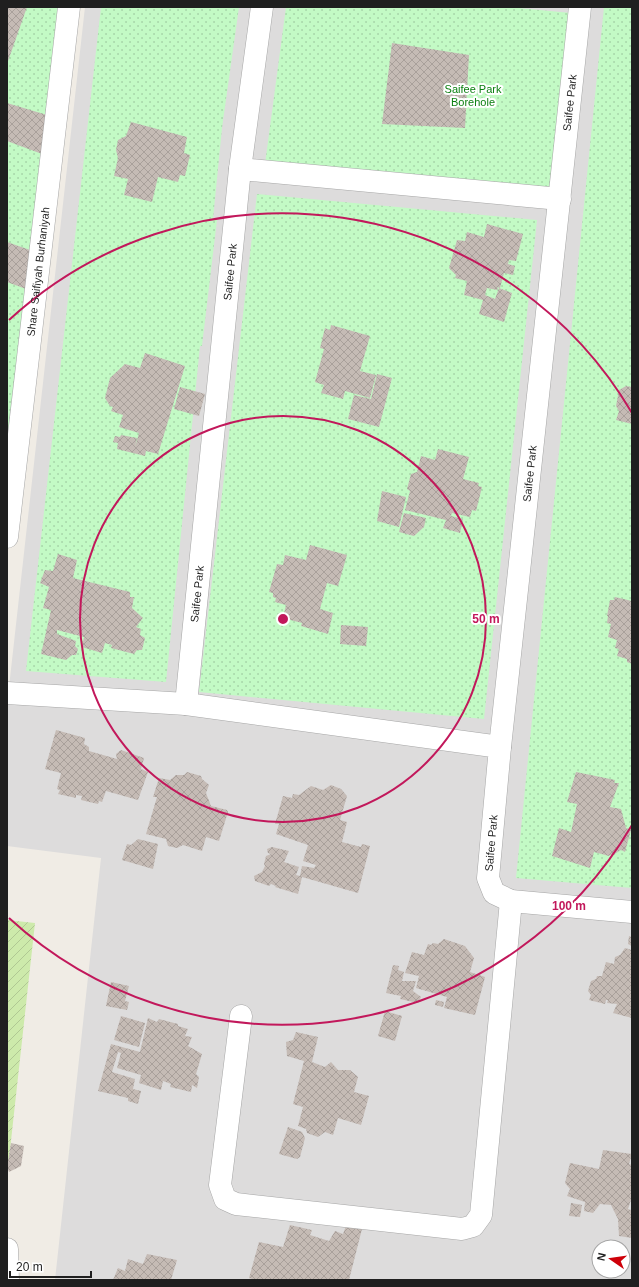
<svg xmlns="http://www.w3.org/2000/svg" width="639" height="1287" font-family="Helvetica,sans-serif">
	<defs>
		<pattern id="park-dots" width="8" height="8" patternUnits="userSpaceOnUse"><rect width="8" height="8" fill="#c3fac5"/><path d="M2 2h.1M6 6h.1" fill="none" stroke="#a7d6a9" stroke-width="1.8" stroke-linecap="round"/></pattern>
		<pattern id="garden-furrows" width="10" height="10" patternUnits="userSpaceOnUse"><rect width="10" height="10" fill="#cdeaab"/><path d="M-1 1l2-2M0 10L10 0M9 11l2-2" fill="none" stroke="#b0c893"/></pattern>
		<pattern id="building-cross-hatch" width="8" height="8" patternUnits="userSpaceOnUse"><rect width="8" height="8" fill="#c5bbb5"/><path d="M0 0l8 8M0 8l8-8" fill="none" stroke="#a9a09b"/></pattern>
	</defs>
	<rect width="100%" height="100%" fill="#f0ece5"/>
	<path fill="#dddcdc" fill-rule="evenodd" d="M 85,7 L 632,7 L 632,1280 L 55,1280 L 101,858 L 7,846 L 7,705 ZM 599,1247 L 623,1247 L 623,1271 L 599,1271 Z"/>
	<g fill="url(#park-dots)">
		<polygon points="7,7 63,7 7,459"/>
		<polygon points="101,7 239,7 222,128 213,219 217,220 202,346 200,346 166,682 26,671"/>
		<polygon points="286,7 507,7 571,13 554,192 265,164"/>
		<polygon points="604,7 632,7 632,888 516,878"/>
		<polygon points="257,194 537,220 484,719 199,692"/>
	</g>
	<polygon fill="url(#garden-furrows)" points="7,920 35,923 7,1177"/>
	<g fill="url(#building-cross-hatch)">
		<polygon points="7,7 27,7 7,64"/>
		<polygon points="392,43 469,55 465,128 382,124"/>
		<polygon points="7,103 47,115 42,154 7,141"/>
		<polygon points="131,122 187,137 184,153 190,155 185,176 180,175 178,182 158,177 152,202 124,195 128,179 114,176 118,158 116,150 118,140 126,136"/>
		<polygon points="487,224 523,234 516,261 509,260 508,264 515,266 513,275 504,273 500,288 496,287 498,288 497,290 487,288 485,295 495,299 499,288 512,293 504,322 479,314 483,300 464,295 467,281 455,278 456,275 449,268 457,240 465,241 467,232 484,237"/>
		<polygon points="7,242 30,250 26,289 7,282"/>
		<polygon points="331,325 370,336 360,371 376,375 370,398 345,391 343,399 321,393 324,385 315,382 324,349 320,348 325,328 330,330"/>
		<polygon points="145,353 185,366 158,454 146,451 145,456 117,449 118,443 113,442 115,436 120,437 121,435 137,438 135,447 139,433 119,427 123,415 111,411 113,407 110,406 105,398 110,378 125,364 140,368"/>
		<polygon points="377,374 392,378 379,427 348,419 354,395 371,399"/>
		<polygon points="626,386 632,387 632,424 616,420 619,411 616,406 619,390"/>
		<polygon points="180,387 205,394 199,416 174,409"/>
		<polygon points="438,449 469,457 463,479 479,483 478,486 482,487 476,511 472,510 470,517 452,513 451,516 463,519 460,533 443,528 446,520 405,510 410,491 407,489 411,474 417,472 421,456 435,460"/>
		<polygon points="382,491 406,497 399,527 377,521"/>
		<polygon points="404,513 426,518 424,527 414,536 399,532"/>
		<polygon points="310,545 347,555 338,586 327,583 320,609 333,613 328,634 301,626 302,623 283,618 286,605 275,602 276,598 273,597 273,593 269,592 277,564 283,565 285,555 306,560"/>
		<polygon points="58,554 77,560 73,578 130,592 130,597 134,597 132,608 143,618 136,627 141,629 140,635 145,638 142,650 137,650 134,654 111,648 112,645 105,643 102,653 82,647 84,637 57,630 57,634 76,641 75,646 78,649 76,655 72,655 66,660 41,654 51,610 43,608 49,587 40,583 45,570 53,571"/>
		<polygon points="615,597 632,601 632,664 627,662 627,659 617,656 619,649 615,648 617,640 608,637 611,624 607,623 608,616 607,616 610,600 614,600"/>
		<polygon points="341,625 368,627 366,646 340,644"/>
		<polygon points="56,730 85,738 84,744 89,747 89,751 117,759 116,754 121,750 144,758 141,769 148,772 138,800 106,791 102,802 99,801 98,804 81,800 82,796 76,795 76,798 58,794 60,790 57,789 61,773 45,769"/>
		<polygon points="187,772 201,776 202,779 209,785 206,793 211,806 227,810 228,812 219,841 206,837 202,851 183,845 177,848 168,846 166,839 146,834 157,797 153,797 159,778 170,780 176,775 184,775"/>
		<polygon points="576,772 615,780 614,783 619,783 610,807 621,809 626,828 631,830 625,852 621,850 613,855 610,855 609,856 594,852 590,868 552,856 559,828 571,832 577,804 567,802"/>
		<polygon points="331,785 341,789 347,796 340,820 347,822 342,842 361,847 362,844 370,846 358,893 302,877 298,894 275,887 276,886 271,884 269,886 255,881 254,876 262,872 265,866 264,864 266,856 271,854 268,853 267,849 272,847 289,851 284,862 299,867 296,875 300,876 302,866 314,868 316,865 303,861 308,845 276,834 279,824 275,824 283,796 292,798 293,794 299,795 311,786 323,790"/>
		<polygon points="138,839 158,844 153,869 122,860 127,844 131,845"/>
		<polygon points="629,936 632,937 632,946 628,944"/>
		<polygon points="444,939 465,946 474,958 470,972 485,977 475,1015 444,1008 447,997 416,988 419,976 405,973 412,952 424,955 428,944 431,945 433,943 438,944"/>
		<polygon points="625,948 632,950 632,1018 613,1013 617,1004 607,1003 608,1000 606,1000 605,1004 589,1000 591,995 588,991 591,981 596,979 597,976 602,976 606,962 614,964 615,957 620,955"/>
		<polygon points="393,965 399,966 398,970 404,972 402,981 416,981 413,991 421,997 418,1003 400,999 401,996 386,993"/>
		<polygon points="111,982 129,986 125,1001 129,1002 127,1010 106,1006"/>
		<polygon points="436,1000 444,1002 443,1007 435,1005"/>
		<polygon points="385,1011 402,1016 395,1041 378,1036"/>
		<polygon points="121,1016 145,1023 139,1047 114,1040"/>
		<polygon points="148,1018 157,1022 159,1019 178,1024 178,1026 188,1029 185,1036 192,1037 188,1046 202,1054 196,1074 199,1077 197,1088 192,1085 191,1092 170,1087 171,1084 163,1081 161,1090 139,1083 141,1075 117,1068 121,1053 118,1052 112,1072 135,1079 133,1089 141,1091 138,1104 128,1101 128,1098 98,1091 111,1044 140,1052"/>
		<polygon points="296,1032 318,1037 312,1062 325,1067 331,1062 338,1070 350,1070 358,1077 354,1092 369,1096 361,1125 338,1118 333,1135 325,1132 318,1137 307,1133 306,1129 298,1126 303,1107 293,1104 304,1061 287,1056 286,1042 293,1040"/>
		<polygon points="288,1127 302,1132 305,1138 300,1157 297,1159 279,1154"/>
		<polygon points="11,1143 24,1146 21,1166 9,1172 7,1167"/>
		<polygon points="603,1150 632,1154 629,1164 632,1165 632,1197 628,1209 631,1210 632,1207 632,1238 619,1236 618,1219 611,1205 600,1204 593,1213 584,1211 585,1202 567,1196 570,1189 565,1183 570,1163 599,1169"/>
		<polygon points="571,1203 582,1205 580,1217 569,1216"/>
		<polygon points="290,1225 312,1230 310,1235 329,1241 335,1231 343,1234 346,1226 362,1229 349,1280 255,1280 249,1278 259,1242 283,1247"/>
		<polygon points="147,1254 177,1260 171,1280 113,1280 118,1268 125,1271 128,1259 143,1264"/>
	</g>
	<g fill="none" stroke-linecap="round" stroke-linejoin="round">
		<defs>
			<g id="minor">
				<polyline points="262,7 240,169 186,704 500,747 488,878 494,893 511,901 632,912"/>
				<polyline points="240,169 560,199"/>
				<path id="s1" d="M 7,537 L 69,7"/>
				<polyline points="7,693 186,704"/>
				<path id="s2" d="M 500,747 L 580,7"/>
				<polyline points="241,1016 220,1185 225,1199 236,1204 462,1229 473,1226 481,1215 511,901"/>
				<polyline points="7,1249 8,1280"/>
			</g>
		</defs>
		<use href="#minor" stroke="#a6a6a6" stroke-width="23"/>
		<use href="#minor" stroke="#fff" stroke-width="22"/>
	</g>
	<g fill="none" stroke="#c2185b" stroke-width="2">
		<circle cx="283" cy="619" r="203"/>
		<path d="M632 825A405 405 0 0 1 9 918M9 320A405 405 0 0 1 632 413"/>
	</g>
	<g text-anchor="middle" stroke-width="4" stroke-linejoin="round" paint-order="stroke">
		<g font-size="11" fill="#0b7f10" stroke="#fff">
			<text x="473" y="93">Saifee Park<tspan x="473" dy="13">Borehole</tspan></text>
		</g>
		<g font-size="11" fill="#1f1f1f" stroke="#fff">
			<text dy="4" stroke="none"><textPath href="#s2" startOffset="648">Saifee Park</textPath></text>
			<text dy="4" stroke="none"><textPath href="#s1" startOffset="267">Share Saifiyah Burhaniyah</textPath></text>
			<text transform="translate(230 272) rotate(-84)" y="4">Saifee Park</text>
			<text dy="4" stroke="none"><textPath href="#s2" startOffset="275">Saifee Park</textPath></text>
			<text transform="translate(197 594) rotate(-84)" y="4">Saifee Park</text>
			<text transform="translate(491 843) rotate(-85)" y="4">Saifee Park</text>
		</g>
	</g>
	<circle cx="283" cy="619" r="6" fill="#c2185b" stroke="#fff" stroke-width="2"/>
	<g font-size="12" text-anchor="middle" font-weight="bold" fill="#c2185b" stroke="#fff" stroke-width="4" stroke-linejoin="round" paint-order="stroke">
		<text x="486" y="623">50 m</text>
		<text x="569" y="910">100 m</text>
	</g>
	<rect width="639" height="1287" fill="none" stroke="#1f1f1f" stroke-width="16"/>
	<g transform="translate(611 1259) rotate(283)"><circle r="19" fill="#ffffff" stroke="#a5a5a5"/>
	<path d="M0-3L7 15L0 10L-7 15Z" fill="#ce0009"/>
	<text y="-6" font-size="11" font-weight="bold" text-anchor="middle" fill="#1f1f1f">N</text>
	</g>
	<path d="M10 1271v6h81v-6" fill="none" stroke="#1f1f1f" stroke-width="2"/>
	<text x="16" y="1271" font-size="12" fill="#1f1f1f" stroke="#ffffff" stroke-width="3" paint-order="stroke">20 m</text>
</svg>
